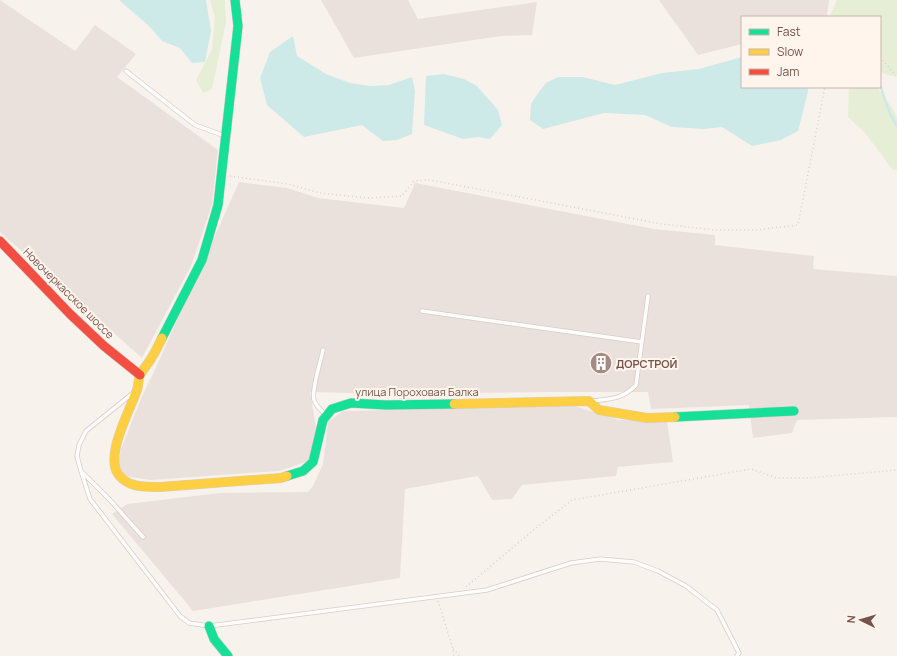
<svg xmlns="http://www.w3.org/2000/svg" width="897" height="656" viewBox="0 0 897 656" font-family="Manrope,sans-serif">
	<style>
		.industrial { fill: #ebe1dc }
		.green { fill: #e7eed6 }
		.water { fill: #cdeae8 }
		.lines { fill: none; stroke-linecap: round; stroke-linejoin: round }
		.stream { stroke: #cdeae8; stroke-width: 2.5 }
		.lane-casing { stroke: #d6cdc8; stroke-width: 5 }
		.fast-casing { stroke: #d7cdc8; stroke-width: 10 }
		.slow-casing { stroke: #d7cdc8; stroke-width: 10 }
		.jam-casing { stroke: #d7cdc8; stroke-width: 10 }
		.path { stroke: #dad0ce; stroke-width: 1.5; stroke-dasharray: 1 3; stroke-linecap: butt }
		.lane { stroke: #fefdfc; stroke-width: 3.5 }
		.fast { stroke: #16e098; stroke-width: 9 }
		.slow { stroke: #ffcf43; stroke-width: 9 }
		.jam { stroke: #f24e42; stroke-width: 9 }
		.labels { text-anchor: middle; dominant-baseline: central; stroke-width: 4; stroke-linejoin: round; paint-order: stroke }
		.street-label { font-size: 11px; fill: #77544b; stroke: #fff5ed }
		.poi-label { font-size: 11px; font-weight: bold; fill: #77544b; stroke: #fff5ed; text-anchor: start }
	</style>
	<rect width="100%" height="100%" fill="#f8f2ec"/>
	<path class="industrial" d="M 0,0 L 75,51 L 95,25 L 136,54 L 117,77 L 218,150 L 212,205 L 191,266 L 142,358 L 0,232 Z
		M 321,0 L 408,0 L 418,19 L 537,2 L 532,35 L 501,36 L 354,58 Z
		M 659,0 L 829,0 L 827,17 L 742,17 L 742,44 L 698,55 Z
		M 239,182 L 287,188 L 318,198 L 404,208 L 415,183 L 654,229 L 715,235 L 715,245 L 814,256 L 813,269 L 897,276 L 897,417 L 797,420 L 792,433 L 753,438 L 749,405 L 651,409 L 648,392 L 551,392 L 392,394 L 310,392 L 316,427 L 312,460 L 279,471 L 151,480 L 124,476 L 117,467 L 121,449 L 142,396 L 153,374 Z
		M 552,406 L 575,406 L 619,420 L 667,421 L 673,462 L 618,467 L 616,476 L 522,485 L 512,499 L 492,500 L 478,476 L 405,489 L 400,578 L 193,611 L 112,514 L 127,504 L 220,493 L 308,492 L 313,486 L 323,464 L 328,422 L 343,411 Z"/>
	<path class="green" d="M 210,0 L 225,0 L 226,22 L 212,89 L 203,93 L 196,80 L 212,49 L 215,18 Z
		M 837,0 L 897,0 L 897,75 L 891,76 L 880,72 L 880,17 L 828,17 L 831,13 Z
		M 849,87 L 877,87 L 893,109 L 897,118 L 897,170 L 893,170 L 865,133 L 848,117 Z"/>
	<path class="water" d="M 119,0 L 206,0 L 211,31 L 205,62 L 192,63 L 180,48 L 162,41 L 150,27 Z
		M 293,36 L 297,56 L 326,74 L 350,83 L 370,86 L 389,85 L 412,77 L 415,91 L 412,134 L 397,140 L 383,141 L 362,125 L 304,137 L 267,105 L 260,78 L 270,52 Z
		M 742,57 L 742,87 L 808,87 L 808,92 L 798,131 L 781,140 L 752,146 L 722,127 L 704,129 L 672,127 L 645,115 L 604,113 L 543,129 L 530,120 L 531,104 L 538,93 L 546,83 L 558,77 L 583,77 L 615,85 L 662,73 L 699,69 Z
		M 444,74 L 464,79 L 477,86 L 498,110 L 502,125 L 490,139 L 478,137 L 463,139 L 424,125 L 426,76 Z"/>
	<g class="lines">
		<path class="stream" d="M 880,85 L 890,114 L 897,126"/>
		<g class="lane-casing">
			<path id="lane" d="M 126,71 L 195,125 L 225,136
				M 422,311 L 642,342
				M 323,350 C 321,361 311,390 314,400 C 316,406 321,410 326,415
				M 133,393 L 86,431 L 79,445 L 77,456 L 81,471 L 110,500 L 143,537
				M 592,401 C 610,399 623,399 636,385 L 648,296
				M 81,471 L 90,499 L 180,616 L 189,623 L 209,626 L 487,590 L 571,563 L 600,559 L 634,562 L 658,571 L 686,586 L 717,610 L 739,653 L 737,656"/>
		</g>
		<g class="fast-casing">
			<path id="fast" d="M 162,338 L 202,260 L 218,205 L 238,26 L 235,0
				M 675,417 L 794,411
				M 287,476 L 303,471 L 313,462 L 323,420 L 332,409 L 351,403 L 386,405 L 454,404
				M 209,626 L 214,639 L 228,656"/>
		</g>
		<g class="slow-casing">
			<path id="slow" d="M 162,338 C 159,344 156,351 152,357 C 149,363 143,369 140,375 C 138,379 139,385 137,390 C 130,410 105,455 118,474 C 128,488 145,487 160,487 L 281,478 L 287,476
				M 454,404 L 589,401 L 599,410 L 647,418 L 675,417"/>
		</g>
		<g class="jam-casing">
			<path id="jam" d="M 0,241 L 70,314 L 104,346 L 140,375"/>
		</g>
		<path class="path" d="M 880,57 L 897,77
			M 230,176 L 288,184 L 320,193 L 368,198 L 402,196 L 414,181 L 430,180 L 662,224 L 715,230 L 756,230 L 798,225 L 825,87
			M 466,587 L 531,532 L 572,500 L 751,469 L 777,478 L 808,478 L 897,470
			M 438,601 L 453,649 L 454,656
			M 453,649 L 460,656"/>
		<use href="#lane" class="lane"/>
		<use href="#fast" class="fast"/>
		<use href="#slow" class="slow"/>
		<use href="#jam" class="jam"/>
	</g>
	<defs>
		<g id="building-disc" transform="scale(1.15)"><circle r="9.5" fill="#a48b83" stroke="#fff5ed"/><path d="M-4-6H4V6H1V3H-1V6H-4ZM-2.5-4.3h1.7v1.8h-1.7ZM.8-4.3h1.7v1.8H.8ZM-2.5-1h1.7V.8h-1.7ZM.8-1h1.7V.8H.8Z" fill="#fff"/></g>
	</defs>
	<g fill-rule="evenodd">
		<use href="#building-disc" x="601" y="363"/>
	</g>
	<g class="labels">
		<g class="street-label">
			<text transform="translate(69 293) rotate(45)">Новочеркасское шоссе</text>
			<text x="417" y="391">улица Пороховая Балка</text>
		</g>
		<g class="poi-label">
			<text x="616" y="363">ДОРСТРОЙ</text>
		</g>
	</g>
	<rect x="741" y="16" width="140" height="72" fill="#fff5ed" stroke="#c9b5ac"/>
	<rect x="749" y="29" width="20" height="6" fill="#16e098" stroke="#c9b5ac"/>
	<text x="777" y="36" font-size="12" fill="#77544b">Fast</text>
	<rect x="749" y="49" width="20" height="6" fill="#ffcf43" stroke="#c9b5ac"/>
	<text x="777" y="56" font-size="12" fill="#77544b">Slow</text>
	<rect x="749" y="69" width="20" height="6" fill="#f24e42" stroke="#c9b5ac"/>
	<text x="777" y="76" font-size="12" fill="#77544b">Jam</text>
	<g transform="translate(861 620) rotate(275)" stroke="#fff5ed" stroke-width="3" paint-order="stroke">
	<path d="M0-3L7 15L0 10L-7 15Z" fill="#77544b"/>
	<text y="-6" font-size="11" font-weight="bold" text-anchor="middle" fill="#77544b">N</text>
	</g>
</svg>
